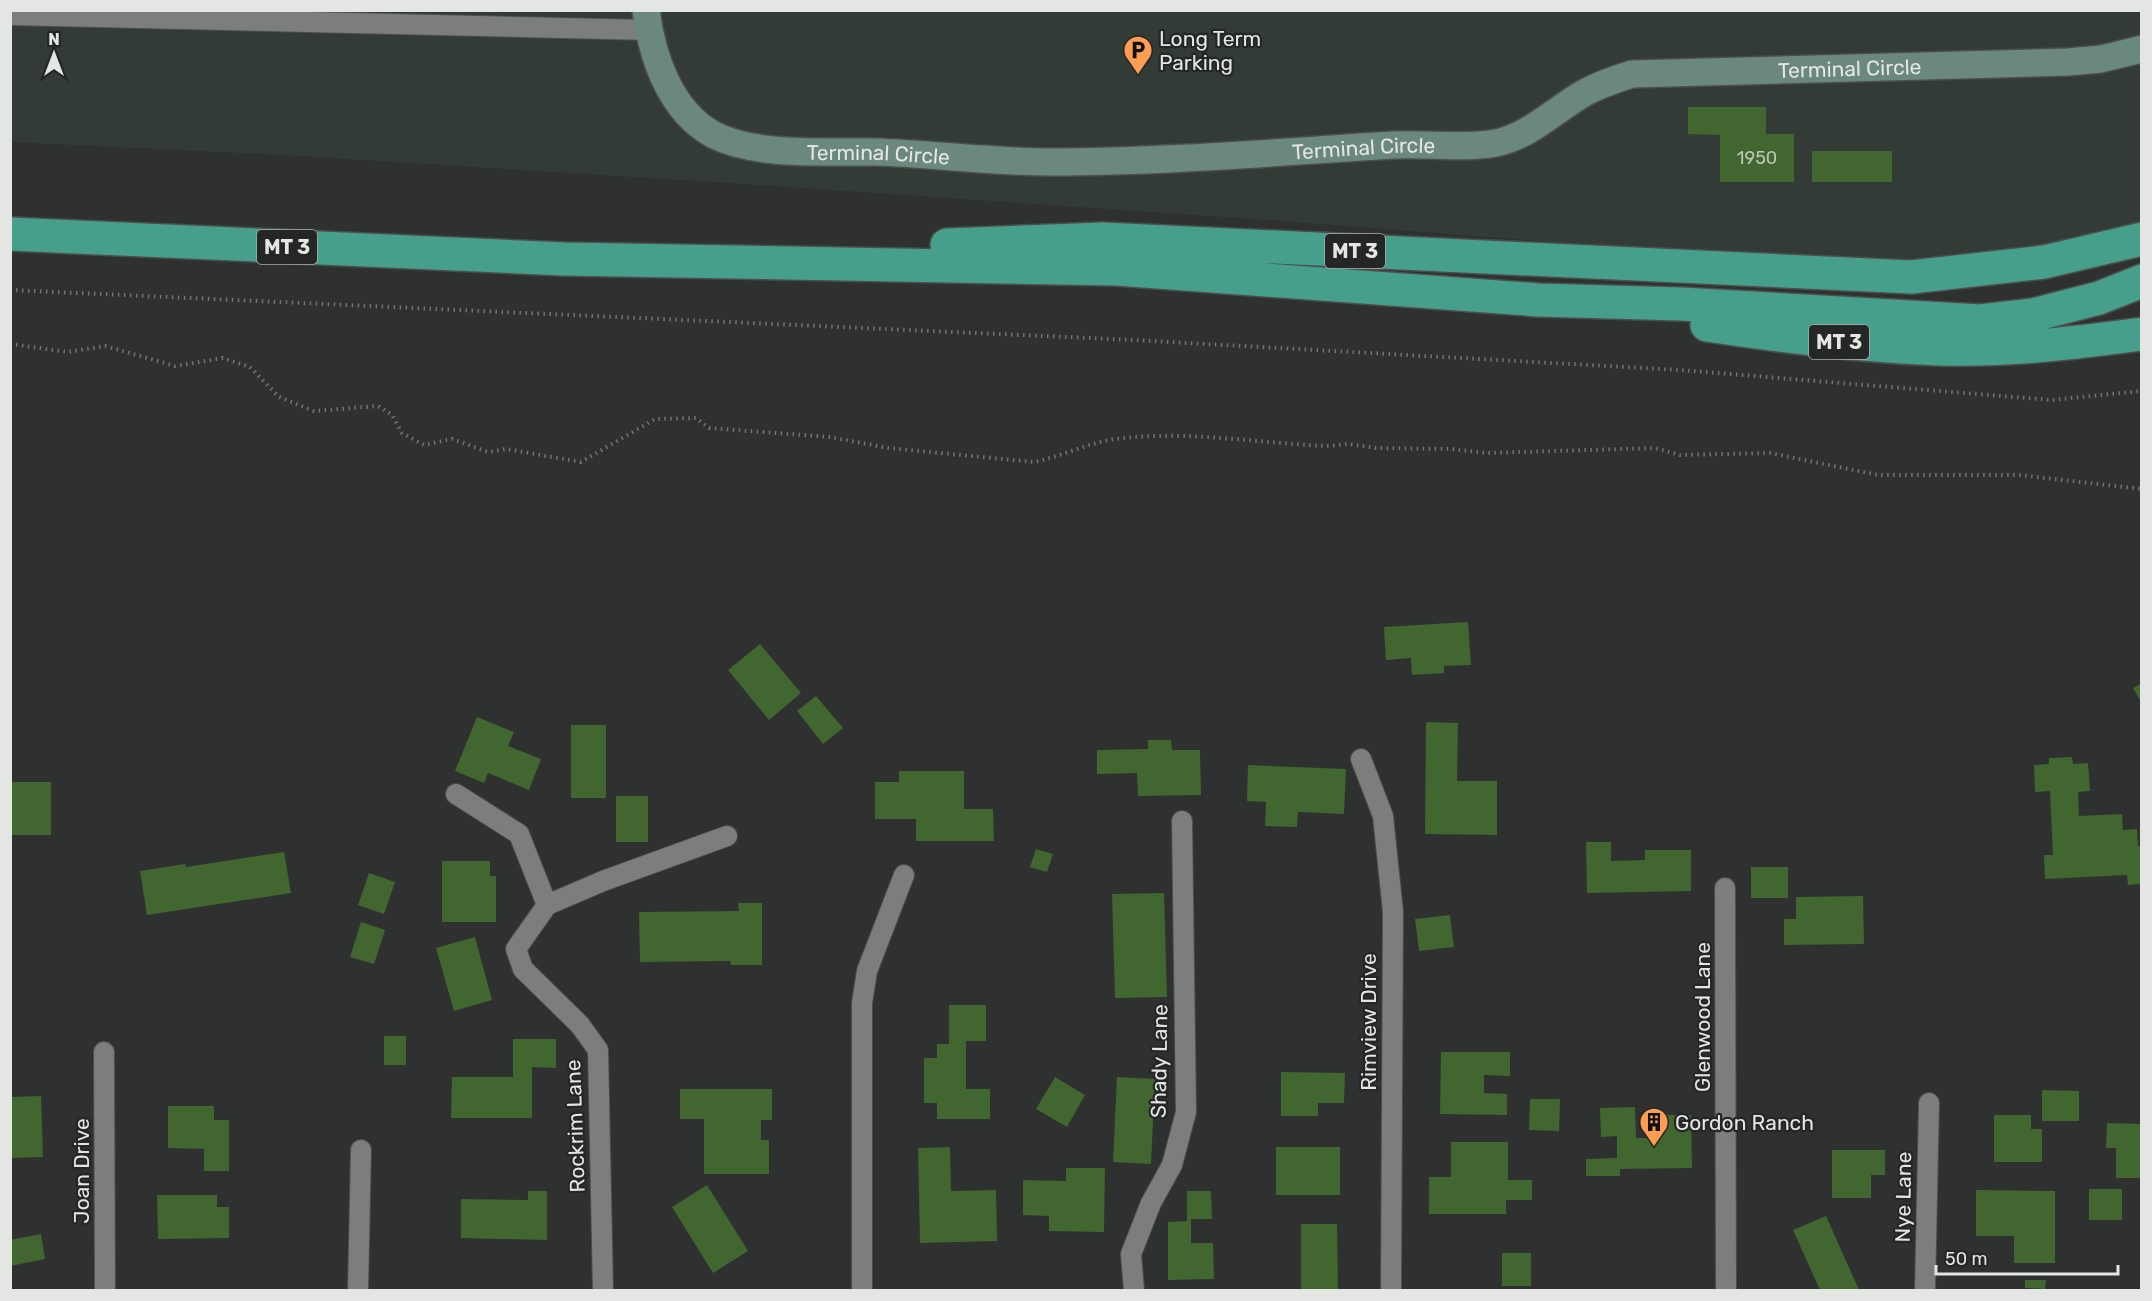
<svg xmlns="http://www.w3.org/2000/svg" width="2152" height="1301" viewBox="0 0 2152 1301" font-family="Rubik,sans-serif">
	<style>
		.built { fill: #323b35 }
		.building { fill: #41662f }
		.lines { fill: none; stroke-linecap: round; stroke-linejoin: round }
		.street-casing { stroke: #4c4e4c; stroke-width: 22 }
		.secondary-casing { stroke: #4c4e4c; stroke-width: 30 }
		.highway-casing { stroke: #4c4e4c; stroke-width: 36 }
		.path { stroke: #727573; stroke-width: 4; stroke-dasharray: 1.5 4.5; stroke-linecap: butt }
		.street { stroke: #7b7e7c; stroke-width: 20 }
		.secondary { stroke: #6b8880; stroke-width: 27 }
		.highway { stroke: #469f8b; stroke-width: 33 }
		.labels { text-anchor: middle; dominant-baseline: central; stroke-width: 4.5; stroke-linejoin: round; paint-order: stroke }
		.number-label { font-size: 18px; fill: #bbc6b7 }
		.shield { fill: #242725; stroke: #aaadab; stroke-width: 1.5 }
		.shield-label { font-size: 20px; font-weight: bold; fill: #e4e6e4 }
		.poi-label { font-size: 21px; fill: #e4e6e4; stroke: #242725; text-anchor: start }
		.street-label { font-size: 21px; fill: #e4e6e4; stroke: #242725 }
	</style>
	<rect width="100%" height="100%" fill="#2e312f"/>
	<path class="built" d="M 11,11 L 2141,11 L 2141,227 L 2054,248 L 1910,262 L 1792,261 L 1283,221 L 713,182 L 283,155 L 11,142 Z"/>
	<path class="building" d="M 1688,107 L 1766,107 L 1766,134 L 1794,134 L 1794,182 L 1720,182 L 1720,135 L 1688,134 Z
		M 1812,151 L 1892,151 L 1892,182 L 1812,182 Z
		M 1468,622 L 1471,665 L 1444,666 L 1444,673 L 1412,675 L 1411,658 L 1386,660 L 1384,627 Z
		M 760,644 L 801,693 L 769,720 L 728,670 Z
		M 2142,683 L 2142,704 L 2133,688 Z
		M 816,696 L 843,728 L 823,744 L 797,711 Z
		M 477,717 L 514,732 L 508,746 L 541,759 L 529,790 L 488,773 L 484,783 L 455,771 Z
		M 1426,722 L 1458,723 L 1457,781 L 1497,781 L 1497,835 L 1425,834 Z
		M 571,725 L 606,725 L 606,798 L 571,798 Z
		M 1148,740 L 1171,740 L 1172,750 L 1200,750 L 1201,795 L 1138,796 L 1137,773 L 1097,774 L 1097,750 L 1148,749 Z
		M 2072,757 L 2073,764 L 2088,763 L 2090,791 L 2078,792 L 2079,816 L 2122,814 L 2123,830 L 2137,829 L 2138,846 L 2142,846 L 2142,884 L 2128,885 L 2127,875 L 2045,879 L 2044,855 L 2053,855 L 2050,791 L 2035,792 L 2034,765 L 2049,764 L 2049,758 Z
		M 1248,765 L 1346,769 L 1344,814 L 1298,812 L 1297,827 L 1265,826 L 1266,802 L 1247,801 Z
		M 899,771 L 964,771 L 964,809 L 993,809 L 994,841 L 916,841 L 916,819 L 875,819 L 875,782 L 899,782 Z
		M 10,782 L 51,782 L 51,835 L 10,835 Z
		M 616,796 L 648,796 L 648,842 L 616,842 Z
		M 1586,842 L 1611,842 L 1611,861 L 1645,860 L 1645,850 L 1691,850 L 1691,891 L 1587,893 Z
		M 1036,849 L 1053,854 L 1047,872 L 1030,867 Z
		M 284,852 L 291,893 L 147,915 L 140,871 L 185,864 L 186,867 Z
		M 442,861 L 490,861 L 490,876 L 496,876 L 496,922 L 442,922 Z
		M 1751,867 L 1788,867 L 1788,898 L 1751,898 Z
		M 369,873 L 395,882 L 384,914 L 358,905 Z
		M 1164,893 L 1167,997 L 1115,998 L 1112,894 Z
		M 1863,896 L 1864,944 L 1784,945 L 1784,919 L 1796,919 L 1796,897 Z
		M 738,903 L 762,903 L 762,965 L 731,965 L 730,961 L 640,962 L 639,912 L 739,911 Z
		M 1450,915 L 1454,947 L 1419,951 L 1415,919 Z
		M 361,922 L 385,930 L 374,964 L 350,957 Z
		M 475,937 L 492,1000 L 454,1011 L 436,948 Z
		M 949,1005 L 986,1005 L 986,1041 L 966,1041 L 966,1089 L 990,1089 L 990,1119 L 937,1119 L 937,1103 L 924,1103 L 924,1058 L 937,1058 L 937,1044 L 949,1044 Z
		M 384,1036 L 406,1036 L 406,1065 L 384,1065 Z
		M 513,1039 L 556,1039 L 556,1068 L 532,1067 L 532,1118 L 451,1118 L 452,1077 L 513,1077 Z
		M 1441,1052 L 1510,1052 L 1510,1076 L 1484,1075 L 1484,1093 L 1507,1094 L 1507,1115 L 1440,1114 Z
		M 1281,1072 L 1345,1073 L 1344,1103 L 1318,1103 L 1318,1116 L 1281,1116 Z
		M 1055,1077 L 1085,1095 L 1067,1127 L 1036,1109 Z
		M 1117,1077 L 1155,1079 L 1151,1164 L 1113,1162 Z
		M 680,1089 L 772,1089 L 772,1120 L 761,1120 L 761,1140 L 769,1140 L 769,1174 L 704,1174 L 704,1119 L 680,1119 Z
		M 2042,1090 L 2079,1091 L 2079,1121 L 2042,1121 Z
		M 41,1096 L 43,1157 L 10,1158 L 10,1097 Z
		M 1530,1099 L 1560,1099 L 1559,1131 L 1529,1130 Z
		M 168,1106 L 214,1106 L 214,1120 L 229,1120 L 229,1171 L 204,1171 L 204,1149 L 168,1148 Z
		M 1635,1107 L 1636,1138 L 1660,1138 L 1659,1115 L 1691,1115 L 1692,1168 L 1620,1169 L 1620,1176 L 1586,1176 L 1586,1159 L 1617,1158 L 1617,1136 L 1601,1137 L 1600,1108 Z
		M 1994,1115 L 2031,1115 L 2031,1129 L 2042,1129 L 2042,1162 L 1994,1162 Z
		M 2107,1123 L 2142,1124 L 2142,1178 L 2116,1178 L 2116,1148 L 2106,1148 Z
		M 1451,1142 L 1508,1142 L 1508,1180 L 1532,1180 L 1532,1200 L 1506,1200 L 1506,1214 L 1429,1214 L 1429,1177 L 1451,1177 Z
		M 950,1147 L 951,1191 L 996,1190 L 997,1241 L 920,1243 L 918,1148 Z
		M 1276,1147 L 1340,1147 L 1340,1195 L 1276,1195 Z
		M 1832,1150 L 1885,1150 L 1885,1175 L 1871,1175 L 1871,1198 L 1832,1198 Z
		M 1066,1168 L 1105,1168 L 1104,1232 L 1049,1231 L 1049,1216 L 1023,1215 L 1023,1180 L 1066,1181 Z
		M 707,1185 L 748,1251 L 713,1273 L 672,1207 Z
		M 2089,1189 L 2122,1189 L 2122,1220 L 2089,1220 Z
		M 1976,1190 L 2055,1191 L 2055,1263 L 2014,1263 L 2014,1236 L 1976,1236 Z
		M 528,1191 L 547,1191 L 547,1240 L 461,1238 L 461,1199 L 528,1200 Z
		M 1187,1191 L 1211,1191 L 1212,1219 L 1191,1219 L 1191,1243 L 1213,1243 L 1214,1279 L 1168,1280 L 1168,1222 L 1187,1221 Z
		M 157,1195 L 217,1195 L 217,1207 L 229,1207 L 229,1238 L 158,1239 Z
		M 1826,1216 L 1859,1290 L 1820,1290 L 1793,1230 Z
		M 1301,1224 L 1337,1224 L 1338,1290 L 1301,1290 Z
		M 41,1234 L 45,1259 L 10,1266 L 10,1240 Z
		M 1502,1253 L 1531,1253 L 1531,1286 L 1502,1286 Z
		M 2025,1280 L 2046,1280 L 2045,1289 L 2025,1288 Z"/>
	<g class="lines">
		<g class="street-casing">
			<path id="street" d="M 10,15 L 649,30
				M 1361,759 L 1383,816 L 1393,912 L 1391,1290
				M 456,794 L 519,834 L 547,905
				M 1725,888 L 1726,1290
				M 104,1052 L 105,1290
				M 358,1290 L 361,1150
				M 603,1290 L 598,1050 L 580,1025 L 523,969 L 516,949 L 547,905 L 603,881 L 727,836
				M 862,1290 L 862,1003 L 867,971 L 904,875
				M 1134,1290 L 1131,1254 L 1151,1203 L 1172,1165 L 1186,1112 L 1182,821
				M 1925,1290 L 1929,1103"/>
		</g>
		<g class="secondary-casing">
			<g id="secondary">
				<path id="s1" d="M 646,10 C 652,57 670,111 714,135 C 758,157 827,151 876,152 C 934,154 992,162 1050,162 C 1164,162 1279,152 1393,145 C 1426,143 1464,149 1496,143 C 1530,136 1557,108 1586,92 C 1601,84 1616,79 1632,74 L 2068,62 L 2101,59 L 2142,49"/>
			</g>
		</g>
		<g class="highway-casing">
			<path id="highway" d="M 10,234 L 564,259 L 1117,269 L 1539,300 L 1681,304 L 1980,321 L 2033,315 L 2099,298 L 2142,281
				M 947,245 L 1103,239 L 1911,277 L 2044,262 L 2142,239
				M 1707,325 C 1785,337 1862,346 1940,349 C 2007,351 2075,343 2142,334"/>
		</g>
		<path class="path" d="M 10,290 L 1133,340 L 1680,370 L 2051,400 L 2142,391
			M 10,344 L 68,352 L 105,346 L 175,366 L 223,358 L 250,367 L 279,397 L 314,411 L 378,406 L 392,415 L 402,433 L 424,445 L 452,439 L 488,452 L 506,449 L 581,462 L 655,419 L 696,418 L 709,428 L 830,437 L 888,448 L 1034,462 C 1064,456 1091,441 1123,438 C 1190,431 1259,443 1326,446 L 1349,444 L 1376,448 L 1452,449 L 1487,453 L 1655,448 L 1680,455 L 1770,453 L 1878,475 L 2019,475 L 2142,489"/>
		<use href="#street" class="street"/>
		<use href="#secondary" class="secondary"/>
		<use href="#highway" class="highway"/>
	</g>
	<defs>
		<g id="parking-pin" transform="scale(1.5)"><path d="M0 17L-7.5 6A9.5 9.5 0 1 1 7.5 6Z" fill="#fc9d53" stroke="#242725"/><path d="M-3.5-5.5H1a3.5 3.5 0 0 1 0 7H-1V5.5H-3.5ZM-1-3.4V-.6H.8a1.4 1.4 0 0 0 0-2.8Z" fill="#111"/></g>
		<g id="building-pin" transform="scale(1.5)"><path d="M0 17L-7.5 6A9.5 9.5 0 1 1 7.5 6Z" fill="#fc9d53" stroke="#242725"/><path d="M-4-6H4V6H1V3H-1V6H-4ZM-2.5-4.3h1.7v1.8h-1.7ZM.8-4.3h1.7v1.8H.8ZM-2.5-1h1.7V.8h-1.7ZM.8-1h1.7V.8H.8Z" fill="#111"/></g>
	</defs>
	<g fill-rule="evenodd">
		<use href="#parking-pin" x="1138" y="50"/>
		<use href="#building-pin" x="1654" y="1122"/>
	</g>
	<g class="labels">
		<g class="number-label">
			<text x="1757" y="158">1950</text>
		</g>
		<g class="shield">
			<rect x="257" y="230" width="60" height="34" rx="4.5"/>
			<rect x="1325" y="234" width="60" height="34" rx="4.5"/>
			<rect x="1809" y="325" width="60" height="34" rx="4.5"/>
		</g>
		<g class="shield-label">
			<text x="287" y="247">MT 3</text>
			<text x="1355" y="251">MT 3</text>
			<text x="1839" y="342">MT 3</text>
		</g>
		<g class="poi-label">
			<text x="1159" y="38">Long Term<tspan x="1159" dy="24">Parking</tspan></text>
			<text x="1675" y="1122">Gordon Ranch</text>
		</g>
		<g class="street-label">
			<text stroke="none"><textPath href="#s1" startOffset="1304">Terminal Circle</textPath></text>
			<text stroke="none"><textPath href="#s1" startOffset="800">Terminal Circle</textPath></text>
			<text stroke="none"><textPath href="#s1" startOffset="314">Terminal Circle</textPath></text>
			<text transform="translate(1702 1017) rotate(-90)">Glenwood Lane</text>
			<text transform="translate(1368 1022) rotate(-90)">Rimview Drive</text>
			<text transform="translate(1159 1061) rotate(-89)">Shady Lane</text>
			<text transform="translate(575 1126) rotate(-92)">Rockrim Lane</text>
			<text transform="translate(81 1171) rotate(-90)">Joan Drive</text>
			<text transform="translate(1903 1197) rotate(-89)">Nye Lane</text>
		</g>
	</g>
	<rect width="2152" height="1301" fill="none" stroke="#e4e6e4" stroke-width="24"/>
	<g transform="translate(54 54)" stroke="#242725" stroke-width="4.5" paint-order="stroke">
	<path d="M0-4.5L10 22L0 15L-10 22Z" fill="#e4e6e4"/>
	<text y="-9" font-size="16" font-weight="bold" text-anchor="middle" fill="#e4e6e4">N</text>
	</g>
	<path d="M1936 1265v9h182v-9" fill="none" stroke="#e4e6e4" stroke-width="3"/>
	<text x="1945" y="1265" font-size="18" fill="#e4e6e4" stroke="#242725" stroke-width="4.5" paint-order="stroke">50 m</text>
</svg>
